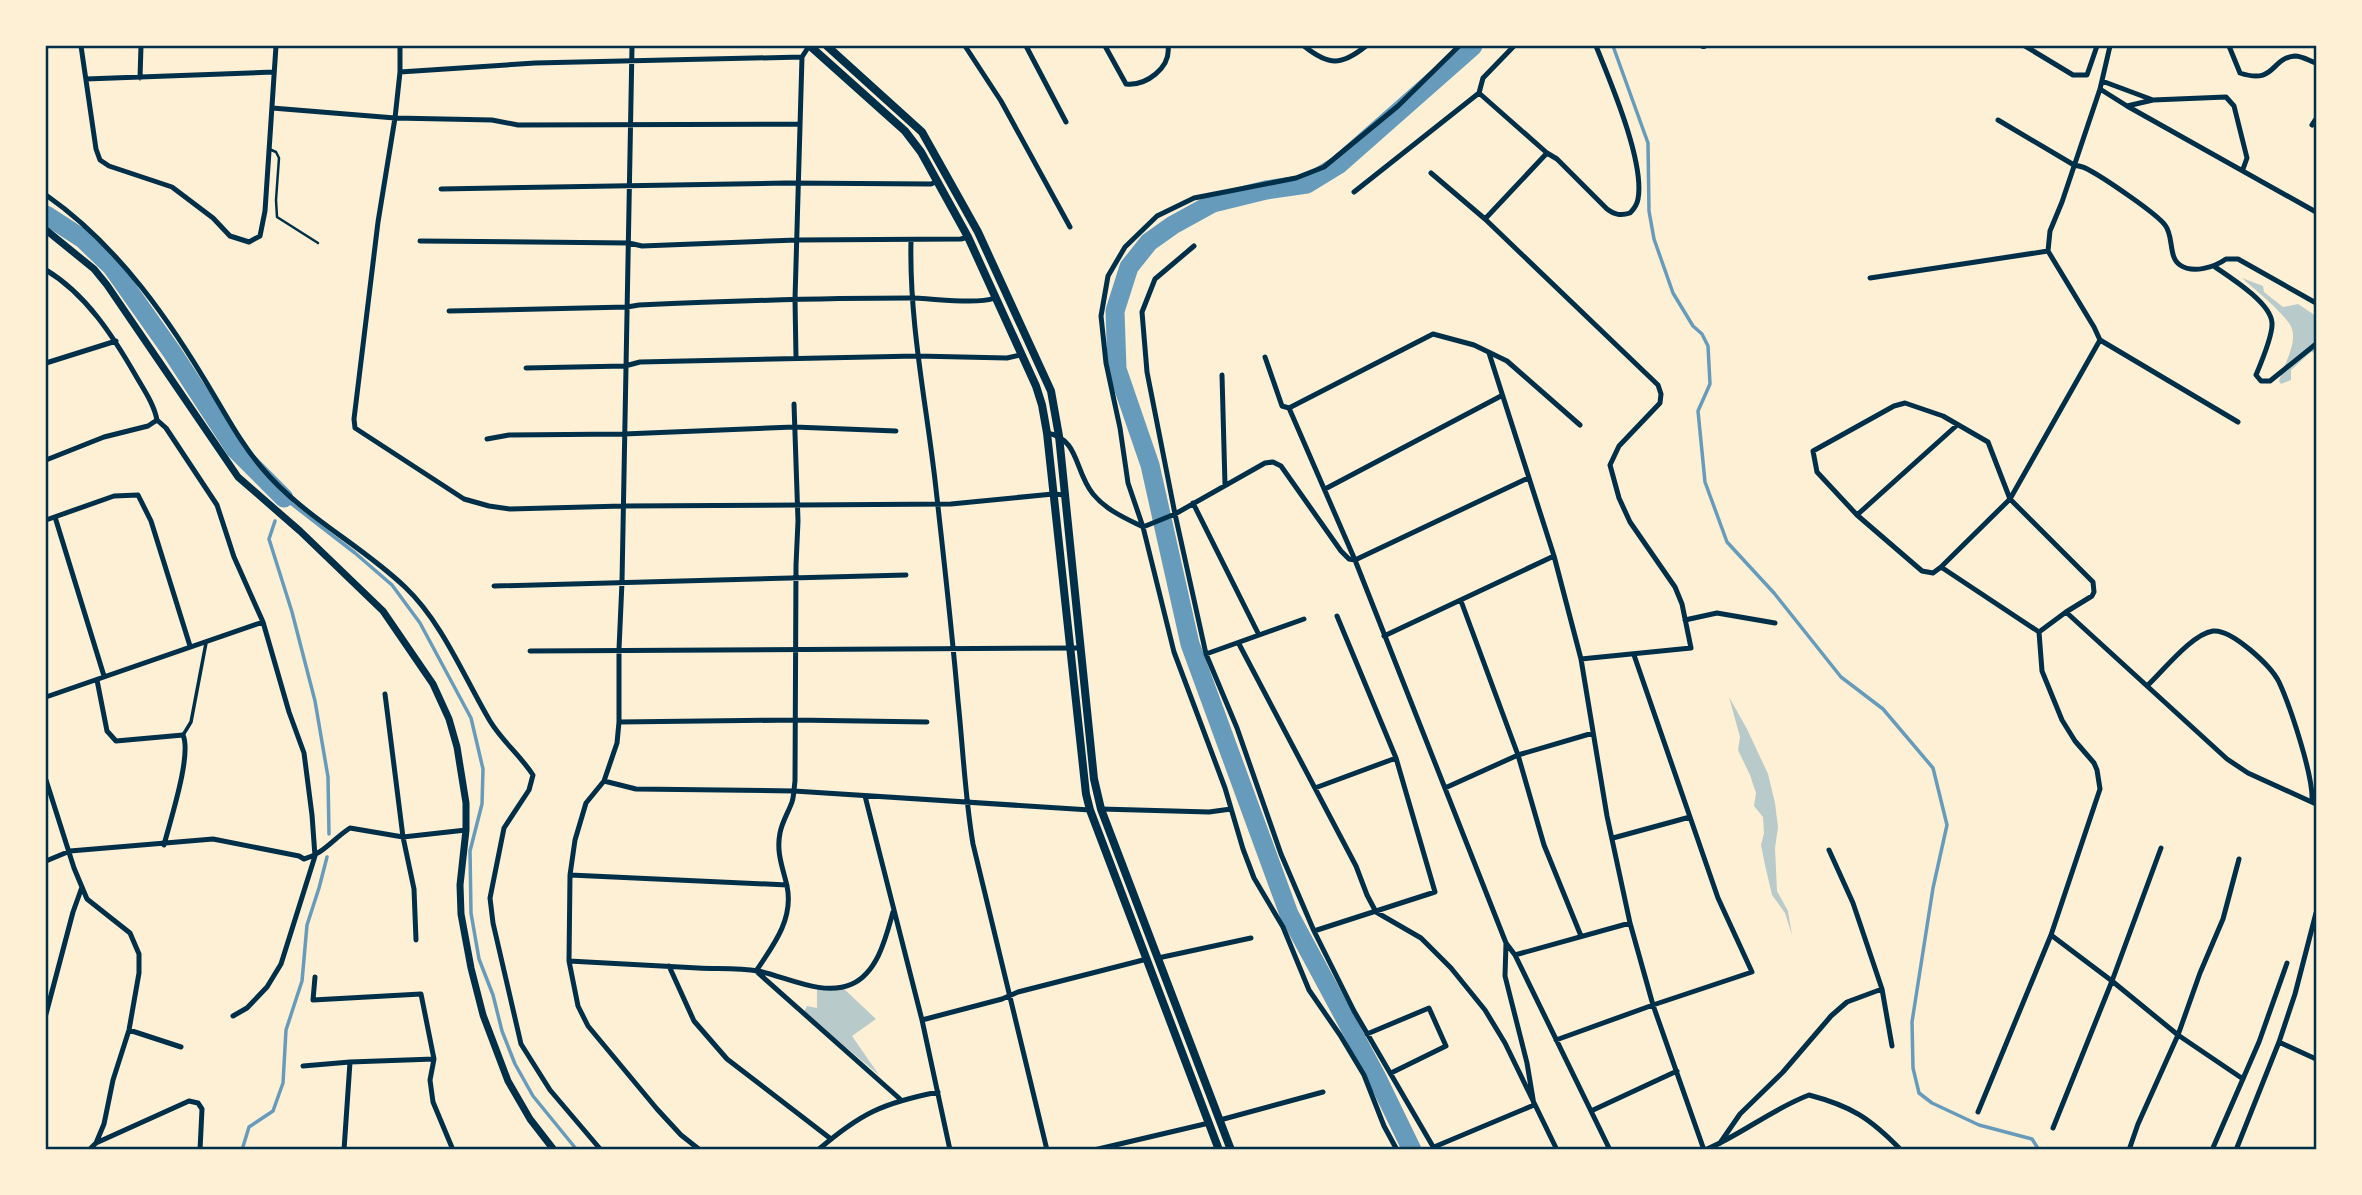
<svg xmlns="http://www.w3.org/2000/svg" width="2362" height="1195" viewBox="0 0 2362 1195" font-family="'Noto Sans',sans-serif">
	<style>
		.green { fill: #b9caca }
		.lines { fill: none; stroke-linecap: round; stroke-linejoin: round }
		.stream { stroke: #669bbc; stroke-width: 3.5 }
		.river { stroke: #669bbc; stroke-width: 19 }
		.service { stroke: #003049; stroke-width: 2.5 }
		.pedestrian { stroke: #003049; stroke-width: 3.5 }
		.minor { stroke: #003049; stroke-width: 5 }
		.tertiary { stroke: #003049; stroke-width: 6 }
		.secondary { stroke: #003049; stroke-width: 7 }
		.primary { stroke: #003049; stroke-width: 8 }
		.neatline { fill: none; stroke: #003049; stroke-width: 2.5 }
	</style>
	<rect width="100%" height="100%" fill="#fdf0d5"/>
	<path class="green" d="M 2242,278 L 2263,286 L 2264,292 L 2283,307 L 2298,304 L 2316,316 L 2316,353 L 2311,352 L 2291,370 L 2291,380 L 2281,384 L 2279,381 C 2283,367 2297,344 2292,329 C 2289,317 2253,288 2242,278 Z
		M 1729,697 L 1747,729 L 1768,774 L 1775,803 L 1778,827 L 1775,848 L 1777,891 L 1788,911 L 1792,935 L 1785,913 L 1772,895 L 1765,865 L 1761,845 L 1764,833 L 1763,817 L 1754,806 L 1756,793 L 1750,775 L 1738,750 L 1740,737 Z
		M 817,986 L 843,988 L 876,1019 L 852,1036 L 879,1075 L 804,1012 L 807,1006 L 817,1008 Z"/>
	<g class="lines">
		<path class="stream" d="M 1613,46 L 1648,143 L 1649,211 L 1654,239 L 1673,293 L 1693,326 L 1702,334 L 1708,346 L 1710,384 L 1698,411 L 1705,482 L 1727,542 L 1774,593 L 1841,677 L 1883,709 L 1933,768 L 1947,825 L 1933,888 L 1912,1022 L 1913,1068 L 1919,1093 L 1932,1103 L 1979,1125 L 2032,1139 L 2039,1150
			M 281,504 L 284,498 L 355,553 L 392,585 L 420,623 L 471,718 L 483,769 L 482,804 L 470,851 L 471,913 L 479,959 L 493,995 L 502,1031 L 515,1064 L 533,1096 L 577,1150
			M 275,521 L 269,539 L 292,612 L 315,701 L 328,777 L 329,834
			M 242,1150 L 249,1127 L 273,1111 L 283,1083 L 286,1030 L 302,981 L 307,925 L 319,888 L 327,857"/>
		<path class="river" d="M 46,215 L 83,239 L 112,267 L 172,352 L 235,449 L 284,498
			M 1412,1150 L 1376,1076 L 1289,914 L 1190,644 L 1150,465 L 1117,369 L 1115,311 L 1129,267 L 1149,242 L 1173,225 L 1213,203 L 1266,190 L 1307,184 L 1338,165 L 1473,46"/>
		<path class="service" d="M 269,149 L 276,152 L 279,158 L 276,200 L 277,217 L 318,243"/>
		<path class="pedestrian" d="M 183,735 L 191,722 L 206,643"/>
		<path class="minor" d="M 81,46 L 96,149 L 100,160 L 109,166 L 172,187 L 213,218 L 230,236 L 249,242 L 260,236 L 265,211 L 276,46
			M 400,46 L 400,72 L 395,118 L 378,222 L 354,419 L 355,428 L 464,499 L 489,506 L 510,509 L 623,506 L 951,504 L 1053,494 L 1065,495
			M 632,46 L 622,582 L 619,649 L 619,722 L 617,743 L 604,781 L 586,803 L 575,840 L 570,875 L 569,961 L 578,1006 L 588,1026 L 657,1109 L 681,1135 L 700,1150
			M 965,46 L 1001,101 L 1070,227
			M 1026,46 L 1066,122
			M 1105,46 L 1126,84 C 1146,86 1171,68 1168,46
			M 1304,46 C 1329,66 1341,66 1366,46
			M 2025,46 L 2073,75 L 2087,75 L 2097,46
			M 2110,46 L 2100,89 L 2062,202 L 2050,231 L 2048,251 L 2094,327 L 2100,340 L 2238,422
			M 2229,46 L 2240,73 C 2276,85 2270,58 2295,56 C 2302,56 2310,61 2316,63
			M 400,72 L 535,63 L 802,57
			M 140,78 L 141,46
			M 86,79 L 274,72
			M 2102,81 L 2153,100
			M 2100,89 L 2127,106 L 2316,212
			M 1479,93 L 1547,153 L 1557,159 L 1607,209 C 1615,215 1621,216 1630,213 C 1634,209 1637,205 1638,199 C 1645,162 1610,81 1596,46
			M 2127,106 L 2153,100 L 2226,97 L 2234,106 L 2247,158 L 2243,169
			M 272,108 L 395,118 L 492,120 L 518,125 L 800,124
			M 1998,120 L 2074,165 C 2079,166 2085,167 2089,170 C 2104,178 2156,213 2165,225 C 2174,236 2168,257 2180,265 C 2193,274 2215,267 2226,259 L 2238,259 L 2316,303
			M 2312,125 L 2316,119
			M 1431,173 L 1485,219 L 1658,385 L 1661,394 L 1660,403 L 1619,446 L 1610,465 L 1619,498 L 1630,522 L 1675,587 L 1682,604 L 1691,648 L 1581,659
			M 441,189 L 786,183 L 931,184 L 938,181
			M 1354,192 L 1479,93 L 1483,78 L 1514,46
			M 46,195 C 119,246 171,322 215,397 C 230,422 243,446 262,468 C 302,516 360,544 405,587 C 442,622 464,677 490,721 C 502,741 520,755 533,775 L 529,790 L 504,828 L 490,898 L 493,923 L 521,1044 L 550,1090 L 601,1150
			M 1485,219 L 1547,153
			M 911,240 C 909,325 927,406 936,489 C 944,560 952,630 958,701 C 963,748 965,797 973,844 L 1047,1150
			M 420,241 L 629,243 L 642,246 L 797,240 L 961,239 L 968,237
			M 1194,246 L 1155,279 L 1142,312 L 1147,372 L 1175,514 L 1206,654 L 1237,728 L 1281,854 L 1314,931 L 1354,1011 L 1435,1150
			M 2215,267 C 2231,278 2271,303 2272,323 C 2273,335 2261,363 2256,375 L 2261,381 L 2270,381 L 2316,344
			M 46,270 C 86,294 113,336 136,376 C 144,390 154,404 157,420 L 148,426 L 104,437 L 46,460
			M 1870,278 L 2048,251
			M 449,311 L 627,307 L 639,305 C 729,301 819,298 909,298 C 932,298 975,305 995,298
			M 1489,353 L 1554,556 L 1581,659 L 1607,816 L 1630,923 L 1653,1005 L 1704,1150
			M 1265,357 L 1282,406 L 1289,408 L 1355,560 L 1506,943 L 1515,955 L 1610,1150
			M 796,358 L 795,299 L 802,57 L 809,46
			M 46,363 L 116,341
			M 526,368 L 625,366 L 640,362 L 917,356 L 1007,358 L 1020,355
			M 1222,375 L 1225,485
			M 1905,403 L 1943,416 L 1988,442 L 2010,499 L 2093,582 L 2094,592 L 2092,596 L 2066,612 L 2039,632 L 1941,567 L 1933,573 L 1922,571 L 1857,515 L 1817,472 L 1813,451 L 1894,406 Z
			M 794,404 L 798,521 L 796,565 L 795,781 C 794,788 794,796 792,802 C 788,813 782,822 780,833 C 776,853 783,868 787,886 C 794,919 773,946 756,971 L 900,1099
			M 1289,408 L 1433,334 L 1474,345 L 1507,361 L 1580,425
			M 157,420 L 166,428 L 217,505 L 234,557 L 263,622 L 289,712 L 304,753 L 312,815 L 315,856 L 281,964 L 267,987 L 247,1008 L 233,1016
			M 1047,433 C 1080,439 1074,471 1093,494 C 1106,510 1125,518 1143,527 L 1175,514 L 1265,463 L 1273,462 L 1281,466 L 1341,551 L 1349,559 L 1355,560 L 1528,478
			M 487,439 L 509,435 L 624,434 L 794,427 L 896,431
			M 1325,489 L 1501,396
			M 1193,503 L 1259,635
			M 1857,515 L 1956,426
			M 55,517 L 104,676
			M 46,520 L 114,496 L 138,495 L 151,521 L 190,646
			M 1941,567 L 2010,499 L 2100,340
			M 494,586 L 906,575
			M 1461,601 L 1518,755 L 1544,845 L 1581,936
			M 2066,612 L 2227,759 L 2248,773 L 2316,804
			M 1685,620 L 1717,613 L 1775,623
			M 1384,636 L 1554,556
			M 1239,644 L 1356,866 L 1367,895 L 1376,912 L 1421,938 L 1451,968 L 1485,1010 L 1505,1043 L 1557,1150
			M 530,651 L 1081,648
			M 1206,654 L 1304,619
			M 97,680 L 107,731 L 116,741 L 183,735 C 192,755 170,821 164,845
			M 2148,685 C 2164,670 2192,634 2213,631 C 2232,629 2271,666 2279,682 C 2290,706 2314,777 2312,802
			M 385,694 L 403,837 L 414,889 L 416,940
			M 46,697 L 263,622
			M 619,722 L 795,720 L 927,722
			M 46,780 L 74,868 L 87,899 L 130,933 L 139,954 L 139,973 L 129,1030 L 113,1080 L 104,1124 L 96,1143
			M 604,781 L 636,789 L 794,791 L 1090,810
			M 1315,788 L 1396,758
			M 1445,788 L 1518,755 L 1593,733
			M 865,796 L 922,1020 L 950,1150
			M 1101,809 L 1209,812 L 1231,809
			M 1613,838 L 1690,817
			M 1829,850 L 1853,903 L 1882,989 L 1892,1046
			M 46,861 L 70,851 L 213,839 L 299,856 L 304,859 C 323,854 333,839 350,828 L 403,837 L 466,830
			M 570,875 L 787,885
			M 1314,931 L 1435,892 L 1396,758 L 1337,616
			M 2051,935 L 2112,981 L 2178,1035 L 2243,1079
			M 1515,955 L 1630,923
			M 1158,958 L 1251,938
			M 569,961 C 612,963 655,966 698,968 C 718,969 738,968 758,971 C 787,977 823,997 852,984 C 878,972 886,937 893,912
			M 669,966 L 694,1021 L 727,1059 L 831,1139
			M 315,977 L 313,1000 L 421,994 L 434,1059 L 430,1080 L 433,1102 L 453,1150
			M 46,1014 L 73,912 L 82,887
			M 922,1020 L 1002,999 L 1018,992 L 1147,959
			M 129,1030 L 181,1047
			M 1367,1034 L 1429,1008 L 1446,1046 L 1391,1073
			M 1556,1040 L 1653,1005 L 1752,972 L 1718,898 L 1634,655
			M 2279,1042 L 2316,1059
			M 303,1066 L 350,1062 L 434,1059
			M 1591,1111 L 1677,1071
			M 1978,1112 L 2051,935 L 2100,789 L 2097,770 L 2094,763 L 2075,741 L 2062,720 L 2042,671 L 2039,632
			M 1220,1120 L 1323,1092
			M 2053,1128 L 2112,981 L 2161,848
			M 1720,1143 L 1740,1114 L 1783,1072 L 1831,1016 L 1847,1002 L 1882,989
			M 1434,1147 L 1534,1105 L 1527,1063 L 1505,976 L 1506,943
			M 89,1150 L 96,1143 L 189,1101 L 198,1103 L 202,1109 L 200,1150
			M 344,1150 L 350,1062
			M 818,1150 C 861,1113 883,1103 938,1092
			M 1094,1150 L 1209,1123
			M 1397,1150 L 1384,1126 L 1364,1075 L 1340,1035 L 1309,990 L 1283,927 L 1254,878 L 1243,849 L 1225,788 L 1174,652 L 1143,527 L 1128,483 L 1120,428 L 1106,363 L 1101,316 L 1108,276 L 1125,247 L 1157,216 L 1194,198 L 1296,178 L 1324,167 L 1398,106 L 1459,46
			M 1705,1150 C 1741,1135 1772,1109 1809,1095 C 1851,1106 1870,1118 1901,1150
			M 2129,1150 L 2138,1124 L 2178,1035 L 2200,973 L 2223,919 L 2239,859
			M 2212,1150 L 2259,1042 L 2287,963
			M 2236,1150 L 2279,1042 L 2295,994 L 2316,913"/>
		<path class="tertiary" d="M 1703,46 L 1704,46"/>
		<path class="secondary" d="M 46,230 L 94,269 L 107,285 L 238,477 L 300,531 L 383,611 L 433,684 L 449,719 L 457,747 L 466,803 L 466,830 L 460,885 L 461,914 L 471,968 L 483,1015 L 508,1081 L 530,1119 L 554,1150"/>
		<path class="primary" d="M 810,46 L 905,131 L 921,152 L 968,237 L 1036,386 L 1042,405 L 1047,433 L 1086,794 L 1090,810 L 1219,1150
			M 827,46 L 922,132 L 978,232 L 1051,391 L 1059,436 L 1094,779 L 1101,809 L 1231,1150"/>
	</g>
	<rect width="2362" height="1195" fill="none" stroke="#fdf0d5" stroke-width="94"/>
	<rect x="47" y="47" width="2268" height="1101" class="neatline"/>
</svg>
